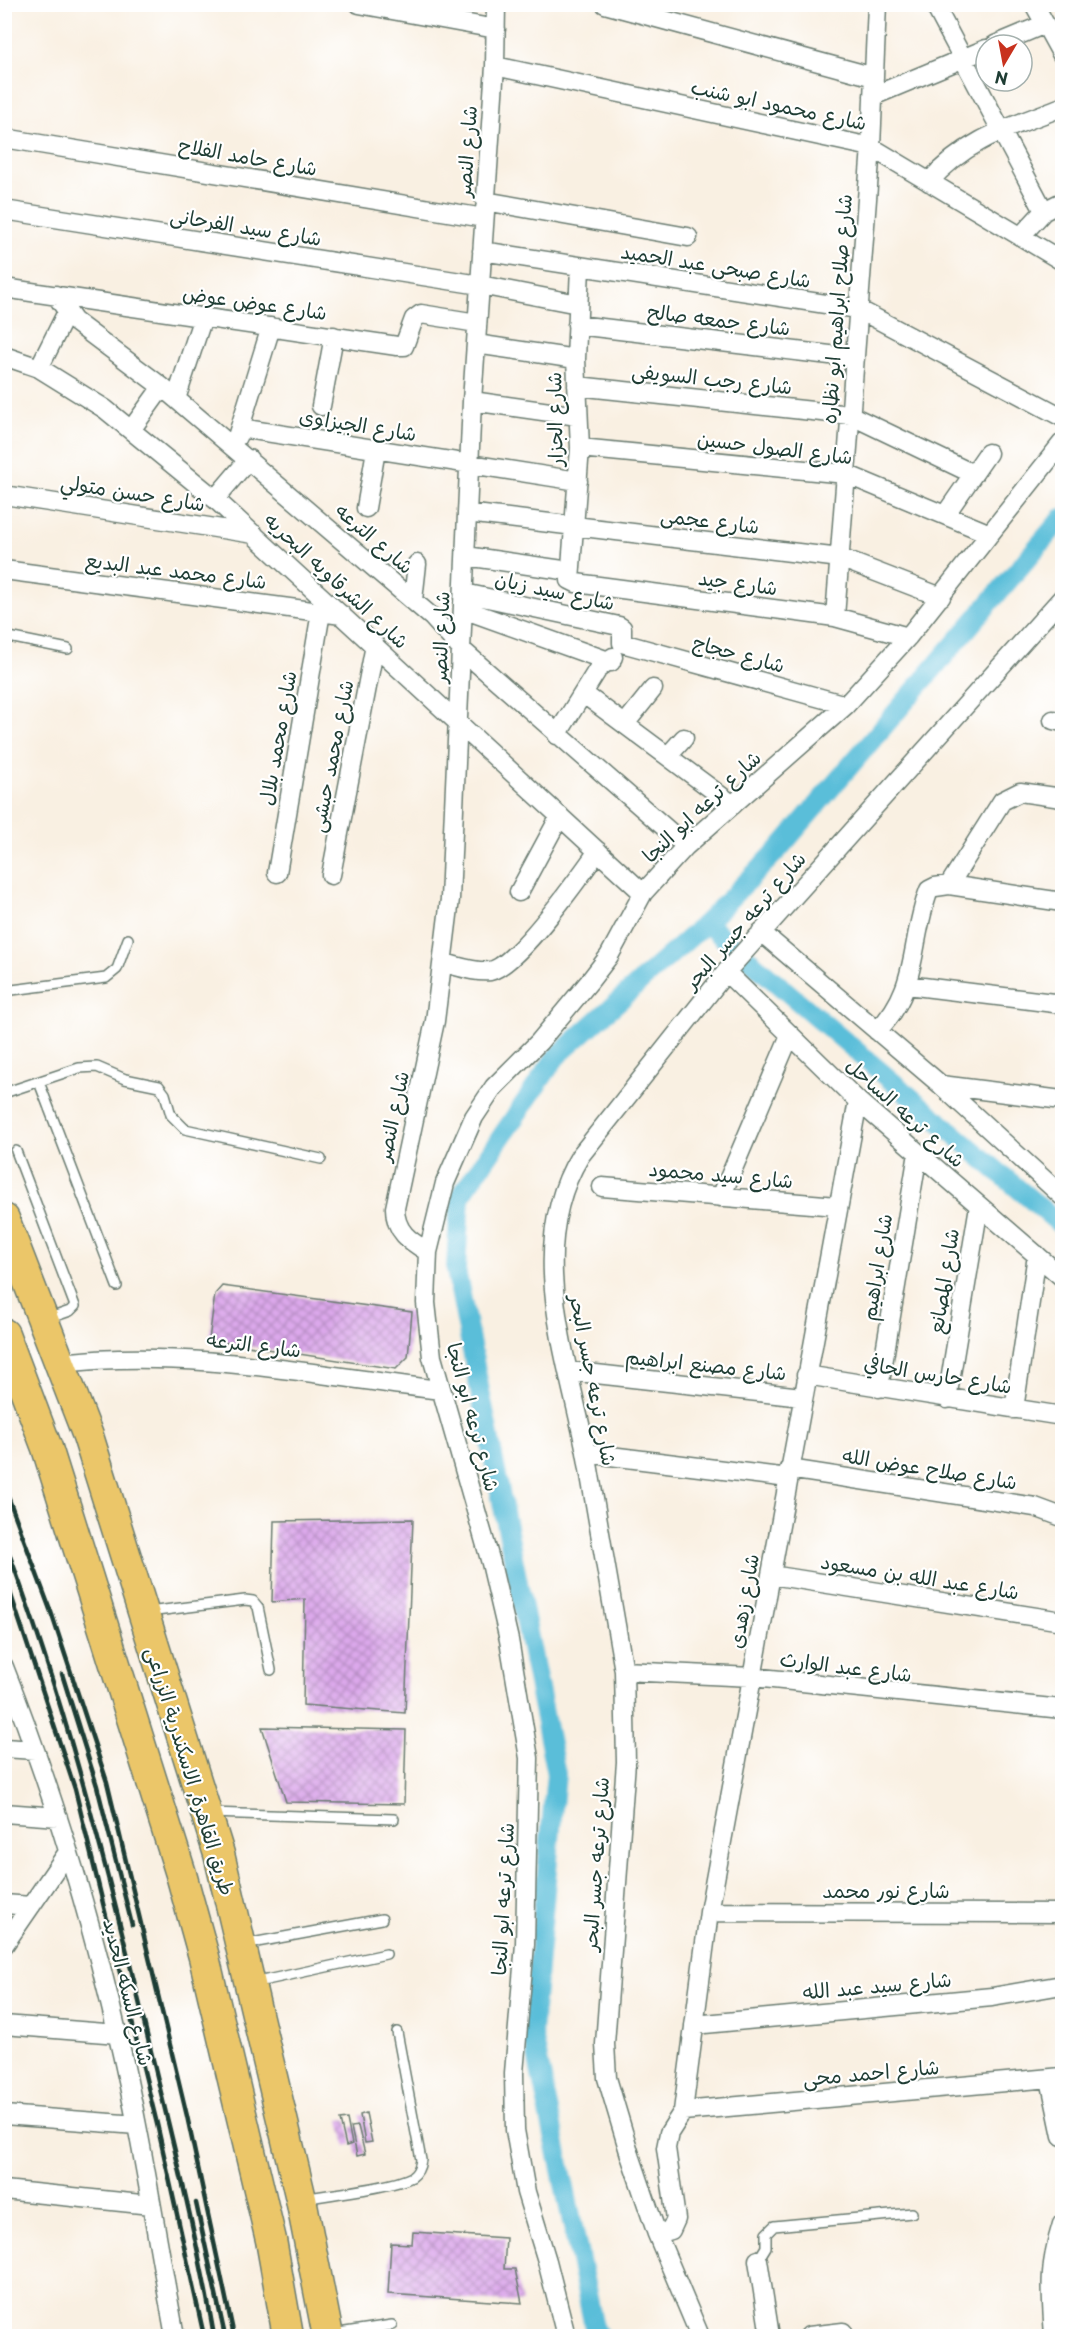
<svg xmlns="http://www.w3.org/2000/svg" width="1067" height="2341" viewBox="0 0 1067 2341" font-family="'Playpen Sans','Playpen Sans Arabic',sans-serif">
	<style>
		.lines { fill: none; stroke-linecap: round; stroke-linejoin: round }
		.canal { stroke: #5abed9; stroke-width: 20 }
		.building { fill: url(#building-cross-hatch) }
		.service-casing { stroke: #6b7c71; stroke-width: 12 }
		.minor-casing { stroke: #6b7c71; stroke-width: 21 }
		.trunk-casing { stroke: #6b7c71; stroke-width: 33 }
		.service { stroke: #fff; stroke-width: 9 }
		.minor { stroke: #fff; stroke-width: 18 }
		.trunk { stroke: #ebc669; stroke-width: 30 }
		.rail { stroke: #1f3d34; stroke-width: 4.5 }
		.labels { text-anchor: middle; dominant-baseline: central; stroke-width: 4.5; stroke-linejoin: round; paint-order: stroke }
		.street-label { font-size: 20px; fill: #1f3d34; stroke: #fff }
	</style>
	<defs>
		<pattern id="building-cross-hatch" width="8" height="8" patternUnits="userSpaceOnUse" patternTransform="scale(1.5)"><rect width="8" height="8" fill="#dca8eb"/><path d="M0 0l8 8M0 8l8-8" fill="none" stroke="#b28abf"/></pattern>
	</defs>
	<rect width="100%" height="100%" fill="#fff"/>
	<filter id="ink" filterUnits="userSpaceOnUse"><feTurbulence type="fractalNoise" baseFrequency=".0167" numOctaves="2"/><feDisplacementMap in="SourceGraphic" scale="12" xChannelSelector="R" yChannelSelector="G"/><feConvolveMatrix kernelMatrix="1 2 1 2 8 2 1 2 1" color-interpolation-filters="sRGB"/></filter>
	<filter id="wash" filterUnits="userSpaceOnUse"><feTurbulence type="fractalNoise" baseFrequency=".008" numOctaves="4" result="noise"/><feDisplacementMap in="SourceGraphic" scale="24" xChannelSelector="R" yChannelSelector="G"/><feGaussianBlur stdDeviation="1.35" result="paint"/><feColorMatrix in="noise" values="0 0 0 0 0 0 0 0 0 0 0 0 0 0 0 0 0 1.4 0 .05"/><feComposite in="paint" operator="in"/></filter>
	<g filter="url(#wash)">
		<rect width="100%" height="100%" fill="#f9f0e2"/>
		<g class="lines">
			<path class="canal" d="M 706,923 L 1062,1226
				M 599,2336 L 594,2327 L 532,2031 L 556,1774 L 456,1270 L 460,1197 L 556,1057 L 706,923 L 779,849 L 1062,518"/>
		</g>
		<g id="blocks">
			<path class="building" d="M 222,1286 L 412,1312 L 408,1357 L 396,1369 L 209,1340 L 215,1294 Z
				M 413,1519 L 405,1713 L 303,1705 L 305,1599 L 272,1602 L 274,1521 Z
				M 262,1727 L 406,1730 L 404,1804 L 286,1802 Z
				M 366,2113 L 372,2142 L 365,2143 L 360,2115 Z
				M 347,2119 L 352,2144 L 346,2146 L 340,2120 Z
				M 358,2126 L 365,2154 L 357,2156 L 351,2127 Z
				M 413,2232 L 506,2238 L 504,2269 L 515,2269 L 522,2303 L 388,2294 L 391,2243 L 412,2244 Z"/>
		</g>
	</g>
	<g filter="url(#ink)">
		<use href="#blocks" fill-opacity="0" stroke="#6b7c71" stroke-width="1.5"/>
		<g class="lines">
			<g class="service-casing">
				<path id="service" d="M 4,636 L 68,649
					M 4,991 L 106,978 L 117,969 L 128,939
					M 39,1082 L 117,1286
					M 4,1093 L 79,1068 L 97,1067 L 125,1079 L 159,1086 L 165,1094 L 171,1115 L 185,1129 L 321,1159
					M 16,1151 L 75,1306 L 70,1311 L 47,1319
					M 148,1612 L 245,1600 L 253,1601 L 258,1607 L 271,1670
					M 211,1813 L 394,1819
					M 246,1944 L 382,1919
					M 253,1983 L 386,1954
					M 303,2199 C 329,2194 391,2188 412,2177 C 418,2173 420,2167 421,2160 L 397,2032
					M 758,2260 L 766,2247 L 766,2234 L 774,2226 L 912,2213
					M 332,2334 L 392,2325"/>
			</g>
			<g class="minor-casing">
				<path id="minor" d="M 359,4 L 496,29
					M 605,4 L 874,77
					M 934,4 L 1044,211
					M 1034,4 L 1062,55
					M 995,45 L 1045,24
					M 495,66 L 871,147 L 1062,261
					M 873,96 L 986,49
					M 4,138 L 484,218
					M 929,182 C 966,139 1011,127 1062,107
					M 485,201 L 688,237
					M 4,210 L 480,285 L 578,304
					M 1021,236 L 1044,211 L 1062,202
					M 482,251 L 858,309 L 1062,417
					M 580,267 L 576,359 L 580,448 L 570,580 L 576,583 L 835,617 L 908,637
					M 4,288 L 397,346 L 404,346 L 414,319 L 421,314 L 477,323
					M 56,295 L 74,321 L 162,387 L 432,617 L 462,650 L 686,846
					M 577,325 L 855,358
					M 476,344 L 576,359
					M 4,356 L 39,368 L 105,409 L 215,499 L 643,893
					M 39,368 L 67,312
					M 577,386 L 850,415 L 973,474
					M 176,399 L 203,317
					M 472,401 L 578,416
					M 321,406 L 334,336
					M 240,428 L 578,481
					M 131,430 L 162,387
					M 237,437 L 271,327
					M 580,448 L 846,474 L 990,534
					M 4,495 L 254,534
					M 215,499 L 249,459
					M 366,508 L 376,450
					M 467,513 L 840,558 L 941,597
					M 945,515 L 988,453
					M 466,556 L 570,571
					M 4,570 L 342,615
					M 464,593 L 619,626 L 622,628 L 622,643
					M 413,600 L 417,564
					M 463,609 L 611,662
					M 835,617 L 871,147 L 877,4
					M 622,643 L 846,705
					M 584,694 L 733,805
					M 1053,720 L 1062,722
					M 625,724 L 653,689
					M 557,735 L 598,669 L 613,657
					M 668,756 L 684,738
					M 277,873 L 321,612
					M 331,875 L 375,645
					M 949,885 L 1002,801 L 1020,792 L 1062,798
					M 519,892 L 560,816
					M 761,932 L 941,1085 L 1062,1196
					M 444,963 C 457,966 476,973 490,971 C 516,967 581,875 598,851
					M 726,972 L 858,1101 L 1062,1277
					M 907,985 L 1062,1004
					M 877,1031 C 920,988 909,943 929,890 L 935,887 L 949,885 L 1062,902
					M 941,1085 L 1062,1100
					M 602,1187 L 837,1206
					M 721,1197 L 790,1035
					M 428,1252 C 410,1241 395,1232 395,1208 L 435,1021 L 450,899 L 472,401 L 495,66 L 496,4
					M 61,1363 C 187,1348 315,1375 440,1390
					M 569,1371 L 802,1397
					M 806,1375 L 1062,1416
					M 879,1388 L 918,1153
					M 947,1399 L 979,1206
					M 1014,1409 L 1037,1255
					M 586,1453 L 788,1478
					M 789,1469 L 1035,1507 L 1062,1517
					M 771,1575 L 1062,1621
					M 4,1667 C 51,1786 88,1908 117,2032 C 141,2133 156,2235 175,2336
					M 624,1671 L 752,1677 L 1062,1709
					M 4,1748 L 35,1750
					M 4,1813 L 58,1817
					M 4,1904 L 31,1906
					M 709,1912 L 1062,1913
					M 4,1945 L 68,1852
					M 4,2025 L 118,2034
					M 694,2025 L 992,1997 L 1062,1985
					M 1050,2079 L 1062,2136
					M 683,2111 L 1062,2077
					M 4,2115 L 137,2125
					M 4,2190 L 151,2205
					M 657,2234 L 671,2230 L 676,2219 L 666,2148 L 669,2133 L 683,2111 L 709,1912 L 858,1101
					M 758,2260 L 770,2336
					M 566,2336 L 547,2261 L 526,2192 L 515,2130 L 514,2073 L 525,1944 L 529,1758 L 509,1640 L 491,1563 L 432,1357 L 426,1303 L 428,1252 L 445,1183 L 474,1117 L 494,1087 L 539,1042 L 589,982 L 609,956 L 643,893 L 686,846 L 846,705 L 908,637 L 1062,443
					M 700,2336 L 657,2234 L 630,2155 L 607,2078 L 605,2044 L 626,1762 L 624,1671 C 611,1598 599,1524 586,1452 C 567,1356 525,1246 580,1156 L 726,972 L 1062,598
					M 809,2336 L 843,2332
					M 1054,2336 C 1051,2291 1048,2269 1062,2224"/>
			</g>
			<g class="trunk-casing">
				<path id="trunk" d="M 4,1219 L 88,1436 L 219,1854 L 301,2199 L 328,2336
					M 4,1334 L 47,1448 L 181,1874 L 204,1957 L 271,2240 L 288,2336"/>
			</g>
			<use href="#service" class="service"/>
			<use href="#minor" class="minor"/>
			<use href="#trunk" class="trunk"/>
			<path class="rail" d="M 4,1486 L 51,1612 L 107,1782 L 187,2116 L 234,2336
				M 4,1540 C 63,1696 104,1856 143,2018 C 168,2124 196,2230 214,2336
				M 4,1574 L 75,1789 L 157,2124 L 204,2336
				M 62,1674 L 97,1786 L 132,1925
				M 196,2203 L 225,2336"/>
		</g>
	</g>
	<g class="labels">
		<g class="street-label">
			<text transform="translate(779 104) rotate(12)">شارع محمود ابو شنب</text>
			<text transform="translate(466 151) rotate(-86)">شارع النصر</text>
			<text transform="translate(248 156) rotate(10)">شارع حامد الفلاح</text>
			<text transform="translate(246 226) rotate(9)">شارع سيد الفرحانى</text>
			<text transform="translate(716 265) rotate(9)">شارع صبحى عبد الحميد</text>
			<text transform="translate(255 302) rotate(8)">شارع عوض عوض</text>
			<text transform="translate(836 309) rotate(-86)">شارع صلاح ابراهيم ابو نظاره</text>
			<text transform="translate(719 319) rotate(7)">شارع جمعه صالح</text>
			<text transform="translate(712 378) rotate(6)">شارع رجب السويفى</text>
			<text transform="translate(554 419) rotate(-91)">شارع الجزار</text>
			<text transform="translate(358 424) rotate(9)">شارع الجيزاوى</text>
			<text transform="translate(775 447) rotate(7)">شارع الصول حسين</text>
			<text transform="translate(133 492) rotate(9)">شارع حسن متولي</text>
			<text transform="translate(710 520) rotate(7)">شارع عجمى</text>
			<text transform="translate(375 538) rotate(41)">شارع الترعه</text>
			<text transform="translate(176 570) rotate(7)">شارع محمد عبد البديع</text>
			<text transform="translate(337 580) rotate(43)">شارع الشرقاويه البحريه</text>
			<text transform="translate(738 582) rotate(8)">شارع جيد</text>
			<text transform="translate(555 590) rotate(12)">شارع سيد زيان</text>
			<text transform="translate(440 637) rotate(-88)">شارع النصر</text>
			<text transform="translate(739 653) rotate(15)">شارع حجاج</text>
			<text transform="translate(277 738) rotate(-80)">شارع محمد بلال</text>
			<text transform="translate(331 756) rotate(-79)">شارع محمد حبشى</text>
			<text transform="translate(701 806) rotate(-43)">شارع ترعه ابو النجا</text>
			<text transform="translate(744 920) rotate(-49)">شارع ترعه جسر البحر</text>
			<text transform="translate(906 1112) rotate(42)">شارع ترعه الساحل</text>
			<text transform="translate(392 1116) rotate(-78)">شارع النصر</text>
			<text transform="translate(721 1174) rotate(5)">شارع سيد محمود</text>
			<text transform="translate(876 1267) rotate(-81)">شارع ابراهيم</text>
			<text transform="translate(943 1281) rotate(-81)">شارع المصانع</text>
			<text transform="translate(254 1344) rotate(7)">شارع الترعه</text>
			<text transform="translate(706 1364) rotate(6)">شارع مصنع ابراهيم</text>
			<text transform="translate(938 1374) rotate(9)">شارع حارس الحافي</text>
			<text transform="translate(594 1380) rotate(79)">شارع ترعه جسر البحر</text>
			<text transform="translate(474 1417) rotate(75)">شارع ترعه ابو النجا</text>
			<text transform="translate(930 1468) rotate(9)">شارع صلاح عوض الله</text>
			<text transform="translate(920 1576) rotate(9)">شارع عبد الله بن مسعود</text>
			<text transform="translate(743 1601) rotate(-80)">شارع زهدى</text>
			<text transform="translate(846 1666) rotate(7)">شارع عبد الوارث</text>
			<text transform="translate(191 1771) rotate(73)">طريق القاهرة, الاسكندرية الزراعى</text>
			<text transform="translate(595 1864) rotate(-86)">شارع ترعه جسر البحر</text>
			<text x="886" y="1890">شارع نور محمد</text>
			<text transform="translate(502 1899) rotate(-87)">شارع ترعه ابو النجا</text>
			<text transform="translate(877 1985) rotate(-5)">شارع سيد عبد الله</text>
			<text transform="translate(129 1992) rotate(76)">شارع السكه الحديد</text>
			<text transform="translate(871 2072) rotate(-5)">شارع احمد محى</text>
		</g>
	</g>
	<rect width="1067" height="2341" fill="none" stroke="#fff" stroke-width="24"/>
	<g transform="translate(1004 63) rotate(190)"><circle r="28" fill="#ffffff" stroke="#a5b1ae" stroke-width="1.5"/>
	<path d="M0-4.5L10 22L0 15L-10 22Z" fill="#c8321e"/>
	<text y="-9" font-size="16" font-weight="bold" text-anchor="middle" fill="#1f3d34">N</text>
	</g>
</svg>
